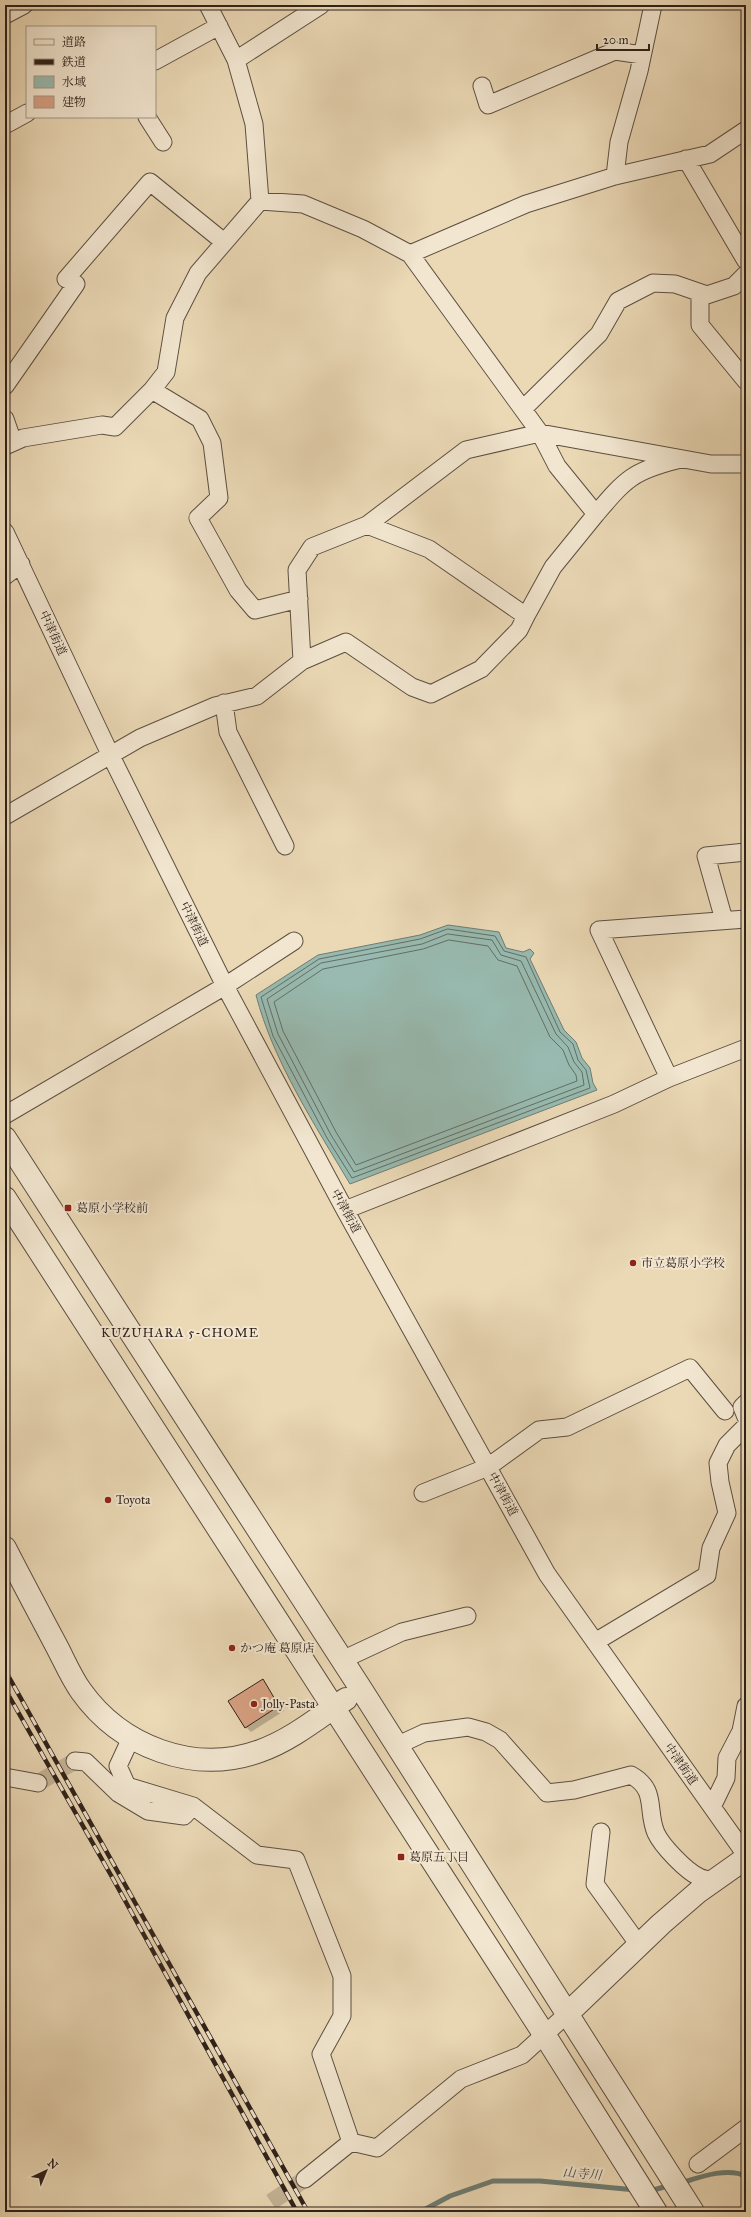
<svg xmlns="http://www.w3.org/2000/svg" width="751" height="2217" viewBox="0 0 751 2217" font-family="'IM FELL Great Primer','Noto Serif JP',serif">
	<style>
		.water { fill: #98bab0; stroke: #6e7d74 }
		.shadow { fill: #0003 }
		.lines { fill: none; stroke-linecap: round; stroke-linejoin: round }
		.shore { stroke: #636e65; stroke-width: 1 }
		.stream { stroke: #6e7d74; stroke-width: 5 }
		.building { fill: #d8a183; stroke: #2e211a }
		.minor-tunnel { stroke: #c5b497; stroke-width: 17; stroke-dasharray: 17 8; stroke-linecap: butt }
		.minor-casing { stroke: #5d4f41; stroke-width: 19 }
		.tertiary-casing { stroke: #5d4f41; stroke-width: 24 }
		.minor { stroke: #f2e6d0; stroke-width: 17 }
		.tertiary { stroke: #f2e6d0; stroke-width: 22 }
		.rail-casing { stroke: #2e211a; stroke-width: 4.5 }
		.rail { stroke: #f2e6d0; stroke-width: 3; stroke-dasharray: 9; stroke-linecap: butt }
		.poi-dot { fill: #8f2418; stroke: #f2e6d0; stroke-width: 1.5 }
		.labels { text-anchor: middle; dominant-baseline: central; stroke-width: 4; stroke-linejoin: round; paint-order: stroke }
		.street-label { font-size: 12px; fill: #2e211a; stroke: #f2e6d0 }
		.poi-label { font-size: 12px; fill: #2e211a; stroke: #f2e6d0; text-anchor: start }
		.neighbourhood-label { font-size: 13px; letter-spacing: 1px; fill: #2e211a; stroke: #f2e6d0 }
		.water-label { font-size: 13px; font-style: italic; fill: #4e4f47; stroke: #f2e6d0 }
	</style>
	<rect width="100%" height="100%" fill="#ebd9b6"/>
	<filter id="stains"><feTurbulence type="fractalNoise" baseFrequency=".005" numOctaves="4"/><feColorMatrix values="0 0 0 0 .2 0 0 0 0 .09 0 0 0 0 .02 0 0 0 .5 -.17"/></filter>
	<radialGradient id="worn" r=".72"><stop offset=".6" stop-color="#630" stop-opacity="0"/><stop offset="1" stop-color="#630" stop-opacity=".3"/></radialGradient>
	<path class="water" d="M 448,925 L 499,932 L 506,948 L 523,952 L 530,949 L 534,953 L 530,959 L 564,1030 L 576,1042 L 582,1058 L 590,1068 L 593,1083 L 597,1090 L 350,1184 C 315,1125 273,1061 256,995 L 318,955 L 420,935 Z"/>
	<path class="shadow" d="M 262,1681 L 284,1711 L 251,1732 L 246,1727 Z"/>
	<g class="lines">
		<path class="shore" d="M 448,929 L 495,936 L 504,951 L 526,957 L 560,1032 L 573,1044 L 578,1060 L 586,1070 L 590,1088 L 352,1178 L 327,1138 L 273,1036 L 261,997 L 319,959 L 420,939 Z
			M 448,934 L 492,940 L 501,955 L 521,961 L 556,1034 L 568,1047 L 574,1062 L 582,1072 L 584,1085 L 354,1172 L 331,1135 L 278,1034 L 267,999 L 321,963 L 422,944 Z
			M 449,940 L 488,946 L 498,960 L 517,966 L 550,1037 L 563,1050 L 569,1065 L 576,1075 L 577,1081 L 356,1165 L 336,1132 L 283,1031 L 274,1002 L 323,969 L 423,949 Z"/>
		<path class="stream" d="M 681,2183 C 700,2177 727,2167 746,2176
			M 650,2191 L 671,2185
			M 420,2212 L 450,2196 L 493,2181 L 540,2181 L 636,2190"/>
	</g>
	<path class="building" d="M 263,1679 L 279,1706 L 245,1728 L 228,1701 Z"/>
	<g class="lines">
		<path class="minor-tunnel" d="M 38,1783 L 75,1761
			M 271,2202 L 305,2179"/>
		<g class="minor-casing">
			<path id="minor" d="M 5,15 L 24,5
				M 236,60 L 321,5
				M 155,61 L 219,26
				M 482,86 L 488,105 L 615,51 L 642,55
				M 147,117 L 163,142
				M 5,125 L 27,113
				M 686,159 L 746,261
				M 615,176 L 619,142 L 639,71 L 653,5
				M 260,201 L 303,204 L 363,229 L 410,254 L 540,433 L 557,466 L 596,514 L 553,567 L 526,616 L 429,549 L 367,525
				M 410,254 L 526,204 L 615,176 L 710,154 L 746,130
				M 700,293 L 700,325 L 746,381
				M 5,386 L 76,284 L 66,279 L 150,182 L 224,242
				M 152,390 L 200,419 L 212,443 L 219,498 L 198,518 L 238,590 L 255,610 L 299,599
				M 523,409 L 599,334 L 618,301 L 653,283 L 675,284 L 707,295 L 734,286 L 746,274
				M 5,419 L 13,442
				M 5,446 L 23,438 L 102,425 L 115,427 L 152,390 L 166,372 L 175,318 L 198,273 L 260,201 L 254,124 L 236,60 L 208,5
				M 596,514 C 625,480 632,471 677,460
				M 5,532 L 110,754 L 225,986 L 345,1210 L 547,1574 L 746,1855
				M 5,576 L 21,564
				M 302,661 L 346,642 L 412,687 L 431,694 L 481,669 L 519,630 L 526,616
				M 224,703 L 228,732 L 285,846
				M 5,816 L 140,738 L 215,706 L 257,696 L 302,661 L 297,570 L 312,547 L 367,525 L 466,450 L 540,433 L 711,464 L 746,464
				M 724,920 L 706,856 L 746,852
				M 669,1078 L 599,930 L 746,919
				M 5,1115 L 225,986 L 294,941
				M 345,1210 L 614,1104 L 669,1078 L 746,1048
				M 746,1403 L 742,1407 L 746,1417
				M 423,1493 L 488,1467 L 539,1430 L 567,1427 L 690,1368 L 725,1411
				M 595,1642 L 707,1575 L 711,1548 L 727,1513 L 720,1482 L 718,1463 L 727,1445 L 746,1426
				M 342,1660 L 402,1632 L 467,1616
				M 131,1738 L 118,1766 L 127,1786 L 193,1806 L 257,1855 L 296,1860 L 342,1976 L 342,2016 L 321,2054 L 351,2142
				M 396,1746 L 424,1733 L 468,1727 L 486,1732 L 500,1740 L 547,1793 L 574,1790 L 631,1775 C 658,1790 646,1810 656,1833 C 662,1846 686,1871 699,1877 C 703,1879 709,1880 714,1881
				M 75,1761 L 86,1762 L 118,1793 L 148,1811 L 184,1816 L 193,1806
				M 5,1777 L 38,1783
				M 712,1807 L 726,1778 L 727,1758 L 741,1731 L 746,1706
				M 601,1832 L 595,1884 L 639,1945
				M 698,2164 L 746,2128
				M 305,2179 L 351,2142 L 377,2148 L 461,2079 L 522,2055 L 566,2015"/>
		</g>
		<g class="tertiary-casing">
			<path id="tertiary" d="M 5,1138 L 361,1689 L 693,2212
				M 5,1198 L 544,2034 L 656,2212
				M 5,1548 C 22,1581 39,1613 56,1645 C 64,1660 71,1677 81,1691 C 121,1747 194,1775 260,1751 C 291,1740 318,1718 346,1699
				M 566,2015 L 661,1924 L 698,1892 L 746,1858"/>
		</g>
		<use href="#minor" class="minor"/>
		<use href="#tertiary" class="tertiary"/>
		<g class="rail-casing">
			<path id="rail" d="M 5,1670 L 308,2212
				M 5,1689 L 112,1877 L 297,2212"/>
		</g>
		<use href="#rail" class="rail"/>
	</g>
	<g class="poi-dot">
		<rect x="64" y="1204" width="8" height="8" rx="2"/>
		<circle cx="633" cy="1263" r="4"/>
		<circle cx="108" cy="1500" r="4"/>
		<circle cx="232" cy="1648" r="4"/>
		<circle cx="254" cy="1704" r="4"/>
		<rect x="397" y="1853" width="8" height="8" rx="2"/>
	</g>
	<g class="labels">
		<g class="street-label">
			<text transform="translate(53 633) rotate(65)">中津街道</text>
			<text transform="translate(194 924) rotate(64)">中津街道</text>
			<text transform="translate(346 1211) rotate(61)">中津街道</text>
			<text transform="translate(503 1494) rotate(61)">中津街道</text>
			<text transform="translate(681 1764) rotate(55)">中津街道</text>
		</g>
		<g class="poi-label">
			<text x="76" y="1208">葛原小学校前</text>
			<text x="641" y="1263">市立葛原小学校</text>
			<text x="116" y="1500">Toyota</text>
			<text x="240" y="1648">かつ庵 葛原店</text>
			<text x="262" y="1704">Jolly-Pasta</text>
			<text x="409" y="1857">葛原五丁目</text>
		</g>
		<g class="neighbourhood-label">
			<text x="180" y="1333">KUZUHARA 5-CHOME</text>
		</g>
		<g class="water-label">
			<text transform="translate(582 2174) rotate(5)">山寺川</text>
		</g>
	</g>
	<rect width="751" height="2217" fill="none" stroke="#ebd9b6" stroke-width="20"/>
	<rect x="6" y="6" width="739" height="2205" fill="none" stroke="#2e211a" stroke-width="2"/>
	<rect x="10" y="10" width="731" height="2197" fill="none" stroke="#2e211a"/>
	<rect x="26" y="26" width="130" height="92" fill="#f2e6d0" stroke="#a49787"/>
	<rect x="34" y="39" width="20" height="6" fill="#f2e6d0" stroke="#a49787"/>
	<text x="62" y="46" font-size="12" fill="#2e211a">道路</text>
	<rect x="34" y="59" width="20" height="6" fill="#2e211a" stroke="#a49787"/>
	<text x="62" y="66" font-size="12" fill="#2e211a">鉄道</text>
	<rect x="34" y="76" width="20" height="12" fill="#98bab0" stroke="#a49787"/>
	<text x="62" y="86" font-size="12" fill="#2e211a">水域</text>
	<rect x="34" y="96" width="20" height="12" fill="#d8a183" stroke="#a49787"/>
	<text x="62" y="106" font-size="12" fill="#2e211a">建物</text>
	<g transform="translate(46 2171) rotate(44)" stroke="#f2e6d0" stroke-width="3" paint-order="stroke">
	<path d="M0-3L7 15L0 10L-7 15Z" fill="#2e211a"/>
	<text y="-6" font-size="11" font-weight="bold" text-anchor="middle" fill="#2e211a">N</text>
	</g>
	<path d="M597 44v6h52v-6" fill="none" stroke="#2e211a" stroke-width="2"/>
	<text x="603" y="44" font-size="12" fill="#2e211a" stroke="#f2e6d0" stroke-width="3" paint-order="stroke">20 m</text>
	<rect width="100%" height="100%" filter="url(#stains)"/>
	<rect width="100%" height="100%" fill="url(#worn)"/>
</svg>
